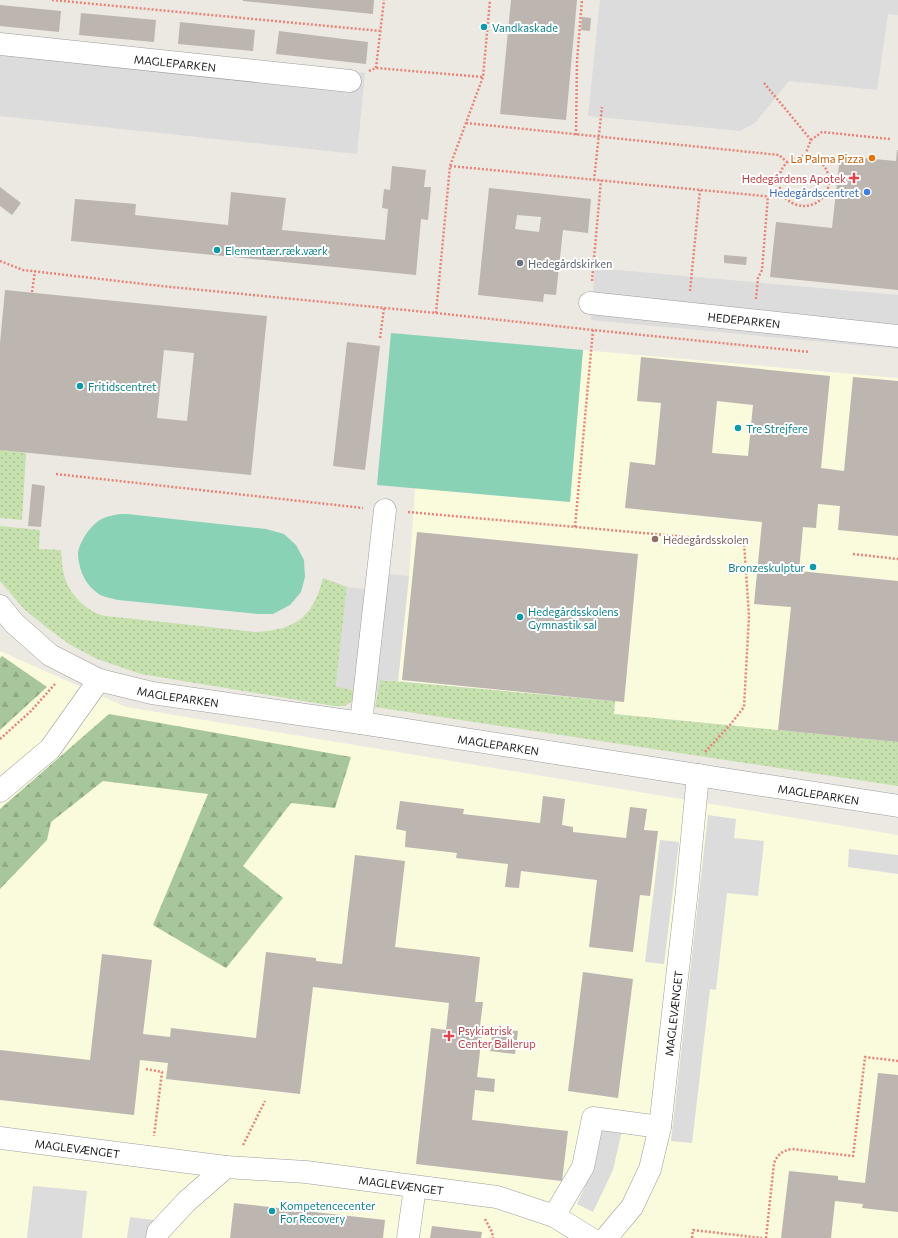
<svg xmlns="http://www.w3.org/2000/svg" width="898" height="1238" viewBox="0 0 898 1238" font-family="Commissioner,sans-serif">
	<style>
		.education { fill: #fafadd }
		.grass { fill: url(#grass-dots) }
		.forest { fill: url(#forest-firs) }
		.pitch { fill: #89d2b6 }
		.parking { fill: #dcdcdc }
		.building { fill: #bcb5b0; fill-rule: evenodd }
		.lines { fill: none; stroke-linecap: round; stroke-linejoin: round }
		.minor-casing { stroke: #9d9d9d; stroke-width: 23 }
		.path { stroke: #e88477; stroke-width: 2.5; stroke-dasharray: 2 2; stroke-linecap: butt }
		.minor { stroke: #fff; stroke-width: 22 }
		.culture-dot { fill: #0f9aa8; stroke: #fff; stroke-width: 1.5 }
		.food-dot { fill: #e8710a; stroke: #fff; stroke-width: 1.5 }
		.health-dot { fill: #e0444e; stroke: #fff; stroke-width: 1.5 }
		.shop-dot { fill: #3f7fe0; stroke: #fff; stroke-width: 1.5 }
		.worship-dot { fill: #6b7280; stroke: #fff; stroke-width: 1.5 }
		.education-dot { fill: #8d6e63; stroke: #fff; stroke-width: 1.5 }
		.labels { text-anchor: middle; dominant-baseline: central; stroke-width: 4; stroke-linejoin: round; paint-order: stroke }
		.culture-label { font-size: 11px; fill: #0d838f; stroke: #fff; text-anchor: start }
		.street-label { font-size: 11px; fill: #1c1c1c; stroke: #fff }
		.food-label { font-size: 11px; fill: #c56008; stroke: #fff; text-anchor: end }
		.health-label { font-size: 11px; fill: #be3a42; stroke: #fff; text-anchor: end }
		.shop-label { font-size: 11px; fill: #366cbe; stroke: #fff; text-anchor: end }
		.worship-label { font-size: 11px; fill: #5b616d; stroke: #fff; text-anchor: start }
		.education-label { font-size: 11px; fill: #785e54; stroke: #fff; text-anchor: start }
	</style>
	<defs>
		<pattern id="grass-dots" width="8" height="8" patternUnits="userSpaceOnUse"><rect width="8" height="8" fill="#c6e0ae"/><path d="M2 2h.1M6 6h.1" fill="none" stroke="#aac095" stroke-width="1.8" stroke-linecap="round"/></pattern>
		<pattern id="forest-firs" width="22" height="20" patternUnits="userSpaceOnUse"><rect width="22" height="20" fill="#a8c69c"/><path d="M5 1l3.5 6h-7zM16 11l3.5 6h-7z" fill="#90aa86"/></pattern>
	</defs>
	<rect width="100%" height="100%" fill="#ece9e2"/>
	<path class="education" d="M 583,350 L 898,378 L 898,742 L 614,714 L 615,701 L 398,681 L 409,576 L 415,488 L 570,502 Z
		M 0,651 L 126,707 L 898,835 L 898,1238 L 0,1238 Z"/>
	<path class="grass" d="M 0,450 L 26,453 L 22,520 L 0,518 Z
		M 0,526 L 40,530 L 39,549 L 61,550 C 62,560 62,571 66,581 C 71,595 86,610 101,615 C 106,616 111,617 116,617 L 256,632 C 296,630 313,617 323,578 L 347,587 L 336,686 L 354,690 L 352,701 L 345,706 L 334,706 L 141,674 L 97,659 L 69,644 L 46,627 L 24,609 L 0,581 Z
		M 380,680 L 615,701 L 614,714 L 898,742 L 898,786 L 375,707 Z"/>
	<path class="forest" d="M 2,656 L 47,687 L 0,730 L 0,658 Z
		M 109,714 L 351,757 L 335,808 L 291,803 L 243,866 L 283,898 L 226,968 L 153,925 L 208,794 L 103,781 L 51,822 L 47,840 L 0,889 L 0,809 Z"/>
	<path class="pitch" d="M 391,333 L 583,350 L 570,502 L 377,485 Z
		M 120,514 L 127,514 L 266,529 L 284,534 L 296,545 L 304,560 L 305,577 L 301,592 L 290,605 L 273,614 L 258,614 L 118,600 C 110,598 101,597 95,591 C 84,583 78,566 78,553 C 79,543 89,528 97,522 C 103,517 113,515 120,514 Z"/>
	<path class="parking" d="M 600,0 L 898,0 L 898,15 L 888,14 L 877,90 L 789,81 L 755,123 L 740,131 L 588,116 Z
		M 0,34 L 365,73 L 357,154 L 0,116 Z
		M 595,268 L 898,295 L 898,349 L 591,320 Z
		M 367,572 L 409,576 L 398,681 L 380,680 L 378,693 L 336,687 L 347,587 L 365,589 Z
		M 708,815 L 736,819 L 734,838 L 764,841 L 758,896 L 727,893 L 716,990 L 710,989 L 692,1143 L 671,1141 Z
		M 660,840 L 679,842 L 664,964 L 645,962 Z
		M 849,849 L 898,855 L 898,874 L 848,867 Z
		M 603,1124 L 623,1126 L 613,1170 L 593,1212 L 577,1204 L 595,1165 Z
		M 33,1186 L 87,1191 L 82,1238 L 27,1238 Z
		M 130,1217 L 154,1220 L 150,1238 L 127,1238 Z"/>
	<path class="building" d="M 243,0 L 374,0 L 373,14 L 243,1 Z
		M 511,0 L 577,0 L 566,120 L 500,114 Z
		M 0,5 L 61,11 L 59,32 L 0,26 Z
		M 81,13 L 156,20 L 154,42 L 79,35 Z
		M 582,17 L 591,18 L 590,31 L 581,30 Z
		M 180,22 L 255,30 L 253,51 L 178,44 Z
		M 279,31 L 368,42 L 366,64 L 276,54 Z
		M 897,150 L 898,150 L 898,290 L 770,277 L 776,222 L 832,228 L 840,156 L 896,161 Z
		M 392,166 L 426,170 L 424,187 L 431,187 L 428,220 L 421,219 L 416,275 L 71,241 L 75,199 L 136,204 L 135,215 L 228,225 L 231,192 L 286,198 L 282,230 L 385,240 L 388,209 L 382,208 L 384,189 L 390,190 Z
		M 0,187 L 21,203 L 12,215 L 0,206 Z
		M 489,188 L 591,199 L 588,233 L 563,230 L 556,295 L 544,294 L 543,302 L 478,295 ZM 517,215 L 541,217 L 539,232 L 515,229 Z
		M 724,255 L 747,257 L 746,265 L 724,263 Z
		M 5,290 L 267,316 L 251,475 L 0,450 L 0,343 ZM 164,350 L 194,353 L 187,421 L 157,418 Z
		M 347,342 L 380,346 L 365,470 L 333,466 Z
		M 641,357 L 830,376 L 821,468 L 844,471 L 853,377 L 898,381 L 898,536 L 838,530 L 840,506 L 818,504 L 816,528 L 803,527 L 799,571 L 898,581 L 898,742 L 778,730 L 791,607 L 754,604 L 762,522 L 625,508 L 630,462 L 655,465 L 661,403 L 637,401 ZM 717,401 L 753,405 L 748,456 L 712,453 Z
		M 32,484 L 45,486 L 41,527 L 28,526 Z
		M 417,532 L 638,554 L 624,702 L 402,680 Z
		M 543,796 L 565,799 L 562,825 L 573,827 L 573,832 L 626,838 L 630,807 L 647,809 L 644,830 L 658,831 L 650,896 L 640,895 L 633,952 L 589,947 L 597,880 L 521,871 L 519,888 L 505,887 L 508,864 L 456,858 L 457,853 L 405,847 L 406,831 L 396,829 L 400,801 L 464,809 L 463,814 L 540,823 Z
		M 355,855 L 405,861 L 395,947 L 480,957 L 475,1002 L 483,1002 L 479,1034 L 482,1034 L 477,1077 L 495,1079 L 494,1092 L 475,1090 L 472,1120 L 568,1131 L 562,1181 L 416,1164 L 431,1028 L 446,1030 L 449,1003 L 313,987 L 300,1094 L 166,1079 L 168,1063 L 140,1060 L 134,1115 L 0,1100 L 0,1050 L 90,1060 L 102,954 L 152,960 L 143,1034 L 170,1037 L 171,1028 L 256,1038 L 266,952 L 316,958 L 316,961 L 342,964 Z
		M 583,972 L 633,979 L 618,1098 L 568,1091 Z
		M 493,1028 L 518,1031 L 515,1054 L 490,1051 Z
		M 878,1073 L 898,1075 L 898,1212 L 862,1208 L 863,1204 L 835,1201 L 831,1238 L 781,1238 L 789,1171 L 838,1176 L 838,1180 L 865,1183 Z
		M 234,1203 L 385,1220 L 383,1238 L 230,1238 Z
		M 432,1226 L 482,1232 L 481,1238 L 430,1238 Z"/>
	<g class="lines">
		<g class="minor-casing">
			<g id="minor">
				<path id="s1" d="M 0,44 L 350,81"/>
				<path id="s2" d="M 590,303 L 898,336"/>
				<path id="s3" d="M 0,606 L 14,623 L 50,655 L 99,680 L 152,693 L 361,723 L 898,806"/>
				<path d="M 361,723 L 385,510"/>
				<path d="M 0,791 L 50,749 L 99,680"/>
				<path id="s4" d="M 0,1138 L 226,1167 L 306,1172 L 497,1197 L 554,1216 L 590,1238"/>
				<path d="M 554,1216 L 583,1167 L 593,1118 L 660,1127"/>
				<path d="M 157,1238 L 158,1232 L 187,1201 L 226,1167"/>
				<path d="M 408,1238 L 415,1187"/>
				<path id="s5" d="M 606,1238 L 632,1207 L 650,1169 L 660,1127 L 687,890 L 698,775"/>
			</g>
		</g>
		<path class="path" d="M 52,0 L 381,31
			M 376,68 L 384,0
			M 369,71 L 376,68 L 483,77
			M 764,83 L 811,140
			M 466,123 L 779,155 L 787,162
			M 576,135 L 577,61 L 582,0
			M 805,155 L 811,140 L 822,132 L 890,139
			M779 181a25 25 0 1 1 50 0a25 25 0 1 1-50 0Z
			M 450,166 L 785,198
			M 594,180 L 602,107
			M 0,261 L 23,270 L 161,286 L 436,313 L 593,330 L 810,352
			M 592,281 L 601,180
			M 690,291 L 700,190
			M 32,292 L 35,271
			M 756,299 L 758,278 L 762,270 L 768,196
			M 436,313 L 450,166 L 483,77 L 490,0
			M 380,338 L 384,308
			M 56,474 L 363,508
			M 408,512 L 744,542 L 749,616 L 744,707 L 730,725 L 704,753
			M 575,527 L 593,330
			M 853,554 L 898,559
			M 0,739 L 31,711 L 55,684
			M 146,1069 L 162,1072 L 154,1136
			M 243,1145 L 265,1101
			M 485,1219 L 492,1232 L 493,1238
			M 692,1238 L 693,1230 L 762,1238
			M 766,1238 L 774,1163 C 778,1154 782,1151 792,1149 L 853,1156 L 865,1057 L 898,1061"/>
		<use href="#minor" class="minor"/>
	</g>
	<g class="culture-dot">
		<circle cx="484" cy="27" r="4"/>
		<circle cx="217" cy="250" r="4"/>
		<circle cx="80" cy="386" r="4"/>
		<circle cx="738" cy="428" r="4"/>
		<circle cx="813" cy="567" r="4"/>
		<circle cx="520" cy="617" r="4"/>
		<circle cx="272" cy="1211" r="4"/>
	</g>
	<circle class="food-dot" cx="872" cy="158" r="4"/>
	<g class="health-dot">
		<path d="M852 172h4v4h4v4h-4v4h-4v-4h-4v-4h4z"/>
		<path d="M447 1030h4v4h4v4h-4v4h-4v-4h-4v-4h4z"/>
	</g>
	<circle class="shop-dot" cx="867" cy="192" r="4"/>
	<circle class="worship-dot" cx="520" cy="263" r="4"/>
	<circle class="education-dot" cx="655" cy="539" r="4"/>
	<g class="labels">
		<g class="culture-label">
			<text x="492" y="27">Vandkaskade</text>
			<text x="225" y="250">Elementær.ræk.værk</text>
			<text x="88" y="386">Fritidscentret</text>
			<text x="746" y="428">Tre Strejfere</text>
			<text x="805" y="567" text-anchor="end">Bronzeskulptur</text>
			<text x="528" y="611">Hedegårdsskolens<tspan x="528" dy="13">Gymnastik sal</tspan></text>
			<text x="280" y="1205">Kompetencecenter<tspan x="280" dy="13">For Recovery</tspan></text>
		</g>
		<g class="street-label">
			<text stroke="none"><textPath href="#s1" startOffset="176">MAGLEPARKEN</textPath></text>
			<text stroke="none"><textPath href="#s2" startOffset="155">HEDEPARKEN</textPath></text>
			<text stroke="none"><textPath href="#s3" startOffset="206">MAGLEPARKEN</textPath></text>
			<text stroke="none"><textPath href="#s3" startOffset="530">MAGLEPARKEN</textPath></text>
			<text stroke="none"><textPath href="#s3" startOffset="854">MAGLEPARKEN</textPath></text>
			<text stroke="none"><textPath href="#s5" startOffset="240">MAGLEVÆNGET</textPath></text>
			<text stroke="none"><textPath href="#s4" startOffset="78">MAGLEVÆNGET</textPath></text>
			<text stroke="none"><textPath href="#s4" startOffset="404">MAGLEVÆNGET</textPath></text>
		</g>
		<g class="food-label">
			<text x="864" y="158">La Palma Pizza</text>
		</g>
		<g class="health-label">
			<text x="846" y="178">Hedegårdens Apotek</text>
			<text x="458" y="1030" text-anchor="start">Psykiatrisk<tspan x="458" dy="13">Center Ballerup</tspan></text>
		</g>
		<g class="shop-label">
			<text x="859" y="192">Hedegårdscentret</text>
		</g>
		<g class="worship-label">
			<text x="528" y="263">Hedegårdskirken</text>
		</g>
		<g class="education-label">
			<text x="663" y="539">Hedegårdsskolen</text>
		</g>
	</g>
</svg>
